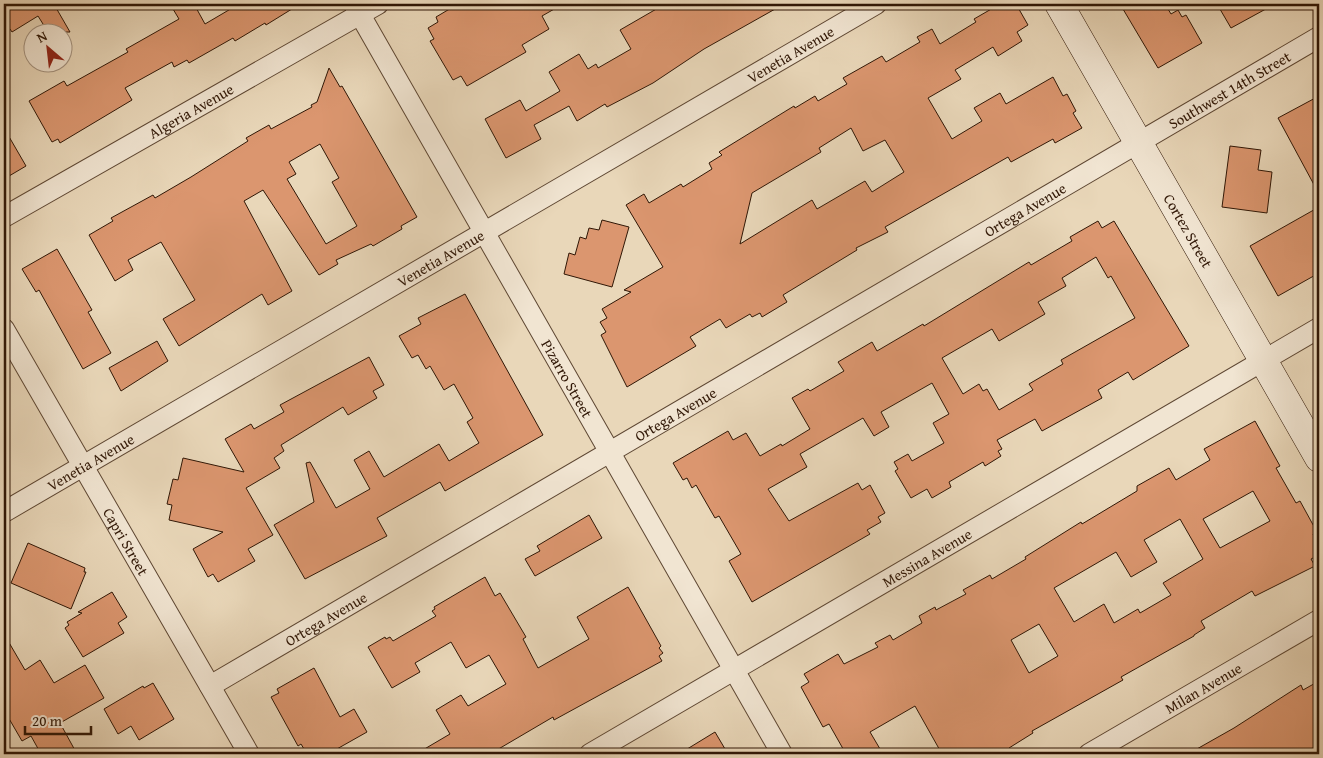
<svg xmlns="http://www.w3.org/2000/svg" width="1323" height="758" viewBox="0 0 1323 758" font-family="'Gentium Book Plus',serif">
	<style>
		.building { fill: #db966f; stroke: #301706; fill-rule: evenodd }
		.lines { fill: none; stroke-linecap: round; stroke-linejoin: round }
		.street-casing { stroke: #5e4733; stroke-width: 22 }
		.secondary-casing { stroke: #301706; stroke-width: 29 }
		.street { stroke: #f1e5d2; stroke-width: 20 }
		.secondary { stroke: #f1e5d2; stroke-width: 28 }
		.labels { text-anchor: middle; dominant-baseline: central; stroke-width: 4; stroke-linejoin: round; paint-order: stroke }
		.street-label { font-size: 15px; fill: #301706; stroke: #f1e5d2 }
	</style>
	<rect width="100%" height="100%" fill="#e9d7b9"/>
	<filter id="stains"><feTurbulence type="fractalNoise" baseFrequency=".004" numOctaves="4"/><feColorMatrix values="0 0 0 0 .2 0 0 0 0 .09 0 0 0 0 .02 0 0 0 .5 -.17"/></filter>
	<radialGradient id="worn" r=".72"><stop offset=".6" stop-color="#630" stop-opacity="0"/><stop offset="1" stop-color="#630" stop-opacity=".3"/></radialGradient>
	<path class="building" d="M 4,4 L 59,4 L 55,6 L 70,32 L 48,32 L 38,16 L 12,32 L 10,29 L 4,33 Z
		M 170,4 L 194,4 L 205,24 L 239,4 L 300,4 L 266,25 L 265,23 L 235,41 L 233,38 L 189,63 L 187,60 L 174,67 L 172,62 L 125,88 L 132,100 L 60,143 L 58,139 L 52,142 L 29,101 L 64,81 L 67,86 L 128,52 L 126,49 L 179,19 Z
		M 458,4 L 563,4 L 542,16 L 549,29 L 522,45 L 526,52 L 467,86 L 461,76 L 453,80 L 430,41 L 434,39 L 428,28 L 438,22 L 436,17 Z
		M 665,4 L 784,4 L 704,49 L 653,83 L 607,107 L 605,104 L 577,121 L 569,106 L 534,125 L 541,139 L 506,158 L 485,119 L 520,100 L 526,111 L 560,91 L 549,72 L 579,54 L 588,69 L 596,64 L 598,68 L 631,49 L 620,30 Z
		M 1000,4 L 1016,4 L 1028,25 L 1017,32 L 1022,41 L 998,56 L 993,47 L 955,70 L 961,79 L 928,98 L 952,139 L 982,121 L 974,108 L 1000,93 L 1006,104 L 1053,77 L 1063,96 L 1067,94 L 1076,111 L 1073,113 L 1082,128 L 1055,143 L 1053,139 L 1011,162 L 1008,157 L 885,227 L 888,232 L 856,248 L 857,250 L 783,295 L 787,302 L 762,317 L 760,313 L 752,317 L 750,314 L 726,328 L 720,319 L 690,337 L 696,346 L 627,387 L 601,335 L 606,332 L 600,322 L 607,318 L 602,309 L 631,292 L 624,290 L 663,267 L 626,205 L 644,194 L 649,203 L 681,184 L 683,187 L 712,169 L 709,163 L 722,155 L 719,152 L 794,106 L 795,108 L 815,96 L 818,101 L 847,84 L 843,78 L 882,56 L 886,62 L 920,42 L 917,37 L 932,29 L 940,44 L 976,22 L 974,19 ZM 851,128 L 863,151 L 885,140 L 904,172 L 872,192 L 865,181 L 817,209 L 812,200 L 740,244 L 752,193 L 821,152 L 819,148 Z
		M 1120,4 L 1165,4 L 1171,14 L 1178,10 L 1182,17 L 1186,15 L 1202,43 L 1158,68 Z
		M 1217,4 L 1275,4 L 1231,28 Z
		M 329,68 L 340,87 L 342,86 L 417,217 L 401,226 L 402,229 L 373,246 L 371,244 L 336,260 L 338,264 L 319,275 L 263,190 L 244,201 L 292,291 L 268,305 L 262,294 L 179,346 L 163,319 L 195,300 L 161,242 L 128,260 L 133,270 L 115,281 L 89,235 L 113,221 L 111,218 L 153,195 L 155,198 L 191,177 L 248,141 L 246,138 L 269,125 L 271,129 L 312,107 L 311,105 L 317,102 ZM 320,144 L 339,178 L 332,182 L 357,226 L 326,244 L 287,179 L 296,174 L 289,162 Z
		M 1319,96 L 1319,194 L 1278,118 Z
		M 4,128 L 26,166 L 4,179 Z
		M 1230,146 L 1261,150 L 1258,170 L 1272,172 L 1267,213 L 1222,207 Z
		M 1319,207 L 1319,273 L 1278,296 L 1250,246 Z
		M 602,220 L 629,227 L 612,287 L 564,274 L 569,253 L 575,255 L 580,237 L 586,239 L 589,228 L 599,230 Z
		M 1098,221 L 1102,228 L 1114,221 L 1189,346 L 1133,380 L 1128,372 L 1098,390 L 1102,398 L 1042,431 L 1035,419 L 997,440 L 1002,449 L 998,451 L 1001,456 L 985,466 L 983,462 L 949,482 L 951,487 L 932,498 L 927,489 L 911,498 L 895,471 L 898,469 L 894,462 L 908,454 L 912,461 L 944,443 L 933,423 L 949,414 L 932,383 L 881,412 L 889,427 L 874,436 L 863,418 L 800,454 L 807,467 L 768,489 L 789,521 L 858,483 L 862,490 L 870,485 L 885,513 L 878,517 L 881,522 L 867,530 L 870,534 L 752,602 L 729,561 L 741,554 L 719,516 L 715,518 L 696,485 L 692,488 L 687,478 L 683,480 L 673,463 L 728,431 L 733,440 L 746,433 L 760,456 L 781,444 L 782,446 L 810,429 L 792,398 L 808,389 L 810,391 L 844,371 L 838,362 L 872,342 L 877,351 L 923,324 L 924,326 L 1029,262 L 1031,265 L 1072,241 L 1070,237 ZM 1096,257 L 1108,278 L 1111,276 L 1135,318 L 1061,360 L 1063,364 L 1029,384 L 1033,390 L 999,410 L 987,389 L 983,391 L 979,384 L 963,394 L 942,358 L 992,329 L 999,341 L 1045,314 L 1038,302 L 1066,286 L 1062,278 Z
		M 57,249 L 92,310 L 88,312 L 111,353 L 83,369 L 39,290 L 36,292 L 22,269 Z
		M 465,294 L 543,435 L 445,491 L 440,482 L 377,518 L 387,536 L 305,579 L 274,525 L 314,502 L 306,463 L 310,462 L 336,508 L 370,489 L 354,460 L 369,451 L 384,477 L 439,444 L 449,461 L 479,443 L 467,422 L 473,418 L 454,384 L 444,390 L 430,366 L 426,369 L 418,355 L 412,358 L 399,336 L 421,324 L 418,318 Z
		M 157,341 L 168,361 L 121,391 L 109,368 Z
		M 369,357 L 384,385 L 373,391 L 377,398 L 348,415 L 343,407 L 281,445 L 284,451 L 274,458 L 280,468 L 246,488 L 273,535 L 248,549 L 255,561 L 218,582 L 213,574 L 208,577 L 193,549 L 223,532 L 169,520 L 172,505 L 167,504 L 173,479 L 178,480 L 183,458 L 244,472 L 225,439 L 251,424 L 254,429 L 284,412 L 280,405 Z
		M 1255,421 L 1280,466 L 1276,468 L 1296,503 L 1300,501 L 1317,532 L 1313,534 L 1319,546 L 1319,555 L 1311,559 L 1315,566 L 1255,596 L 1252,591 L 1201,621 L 1205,628 L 1194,635 L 1194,636 L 1121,677 L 1123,680 L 1032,731 L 1033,733 L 1009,748 L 1012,754 L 942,754 L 915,706 L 870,732 L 883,754 L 846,754 L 829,724 L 823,727 L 801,687 L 809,682 L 804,674 L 838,654 L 844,664 L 878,647 L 875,643 L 890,635 L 893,640 L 922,623 L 919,616 L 935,607 L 936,610 L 966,594 L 963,590 L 990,575 L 992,579 L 1026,559 L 1025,557 L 1081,522 L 1082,524 L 1137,491 L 1137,486 L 1169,468 L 1176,480 L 1210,460 L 1204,449 ZM 1253,491 L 1270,521 L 1220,548 L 1203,519 ZM 1180,519 L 1203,559 L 1163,583 L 1171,595 L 1140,613 L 1138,609 L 1114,623 L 1104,604 L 1074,622 L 1054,588 L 1116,552 L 1131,577 L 1157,562 L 1144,540 ZM 1039,624 L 1058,656 L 1029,673 L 1011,640 Z
		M 589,515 L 602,538 L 535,576 L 525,559 L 540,551 L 537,546 Z
		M 28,543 L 85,568 L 84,572 L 86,572 L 71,609 L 11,583 Z
		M 485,577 L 495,596 L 500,593 L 526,637 L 523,639 L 538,668 L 589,639 L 577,617 L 628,587 L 661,646 L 659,648 L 663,653 L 659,656 L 662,661 L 554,720 L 553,717 L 490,754 L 416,754 L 450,734 L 436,710 L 461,695 L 468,706 L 506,684 L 489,655 L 466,668 L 451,642 L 415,663 L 420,672 L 392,688 L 368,647 L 385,637 L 386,639 L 390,637 L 393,641 L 436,616 L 432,611 L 435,609 L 434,607 Z
		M 112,592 L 127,617 L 118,623 L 124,633 L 83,657 L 65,628 L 69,625 L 67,622 L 82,613 L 78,612 Z
		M 4,634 L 25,670 L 40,660 L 54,683 L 85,665 L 104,698 L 60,723 L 77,754 L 41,754 L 31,736 L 22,741 L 4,710 Z
		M 314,668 L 340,717 L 354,709 L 367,732 L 328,754 L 307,754 L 301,744 L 298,746 L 271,697 L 279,693 L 277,689 Z
		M 1319,681 L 1319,745 L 1301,754 L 1188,754 L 1234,728 L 1301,685 L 1303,690 Z
		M 153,683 L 174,719 L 139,740 L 131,726 L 118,734 L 104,709 L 143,686 L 144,688 Z
		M 715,732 L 728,754 L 679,754 Z"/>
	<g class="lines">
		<g class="street-casing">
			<g id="street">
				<path id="s1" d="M 354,4 L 782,754"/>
				<path id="s2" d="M 4,217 L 378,4"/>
				<path id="s3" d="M 4,329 L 249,754"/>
				<path id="s4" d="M 4,512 L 876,4"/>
				<path id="s5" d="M 210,686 L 1319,37"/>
				<path id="s6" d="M 590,754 L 1319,328"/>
				<path id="s7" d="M 1089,754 L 1319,620"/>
			</g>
		</g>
		<g class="secondary-casing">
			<g id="secondary">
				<path id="s8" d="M 1059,4 L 1319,458"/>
			</g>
		</g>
		<use href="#street" class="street"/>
		<use href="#secondary" class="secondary"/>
	</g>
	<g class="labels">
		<g class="street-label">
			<text stroke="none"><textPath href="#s4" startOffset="910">Venetia Avenue</textPath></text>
			<text stroke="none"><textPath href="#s5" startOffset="1181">Southwest 14th Street</textPath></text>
			<text stroke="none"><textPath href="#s2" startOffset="215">Algeria Avenue</textPath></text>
			<text stroke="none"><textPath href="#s5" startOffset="944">Ortega Avenue</textPath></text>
			<text stroke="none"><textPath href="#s8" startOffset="261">Cortez Street</textPath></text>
			<text stroke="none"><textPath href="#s4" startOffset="505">Venetia Avenue</textPath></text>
			<text stroke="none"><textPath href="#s1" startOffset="431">Pizarro Street</textPath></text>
			<text stroke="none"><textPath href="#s5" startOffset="539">Ortega Avenue</textPath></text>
			<text stroke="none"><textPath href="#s4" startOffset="100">Venetia Avenue</textPath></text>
			<text stroke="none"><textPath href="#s3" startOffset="245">Capri Street</textPath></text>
			<text stroke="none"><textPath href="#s6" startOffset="390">Messina Avenue</textPath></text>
			<text stroke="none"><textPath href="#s5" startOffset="134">Ortega Avenue</textPath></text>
			<text stroke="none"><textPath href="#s7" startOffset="132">Milan Avenue</textPath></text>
		</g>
	</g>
	<rect width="1323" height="758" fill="none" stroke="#e9d7b9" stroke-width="20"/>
	<rect x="5" y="5" width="1313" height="748" fill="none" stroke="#301706" stroke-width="2.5"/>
	<rect x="10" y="10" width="1303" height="738" fill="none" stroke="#301706"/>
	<g transform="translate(48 48) rotate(332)"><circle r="24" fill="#f1e5d2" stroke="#a49380"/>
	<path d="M0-4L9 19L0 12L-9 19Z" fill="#8f2418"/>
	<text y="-8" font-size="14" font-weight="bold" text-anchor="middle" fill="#301706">N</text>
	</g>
	<path d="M25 726v8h66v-8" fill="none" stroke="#301706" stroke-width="2.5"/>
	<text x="32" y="726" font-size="15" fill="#301706" stroke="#f1e5d2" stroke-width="4" paint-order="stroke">20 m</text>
	<rect width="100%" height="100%" filter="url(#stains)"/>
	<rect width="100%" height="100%" fill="url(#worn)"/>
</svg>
